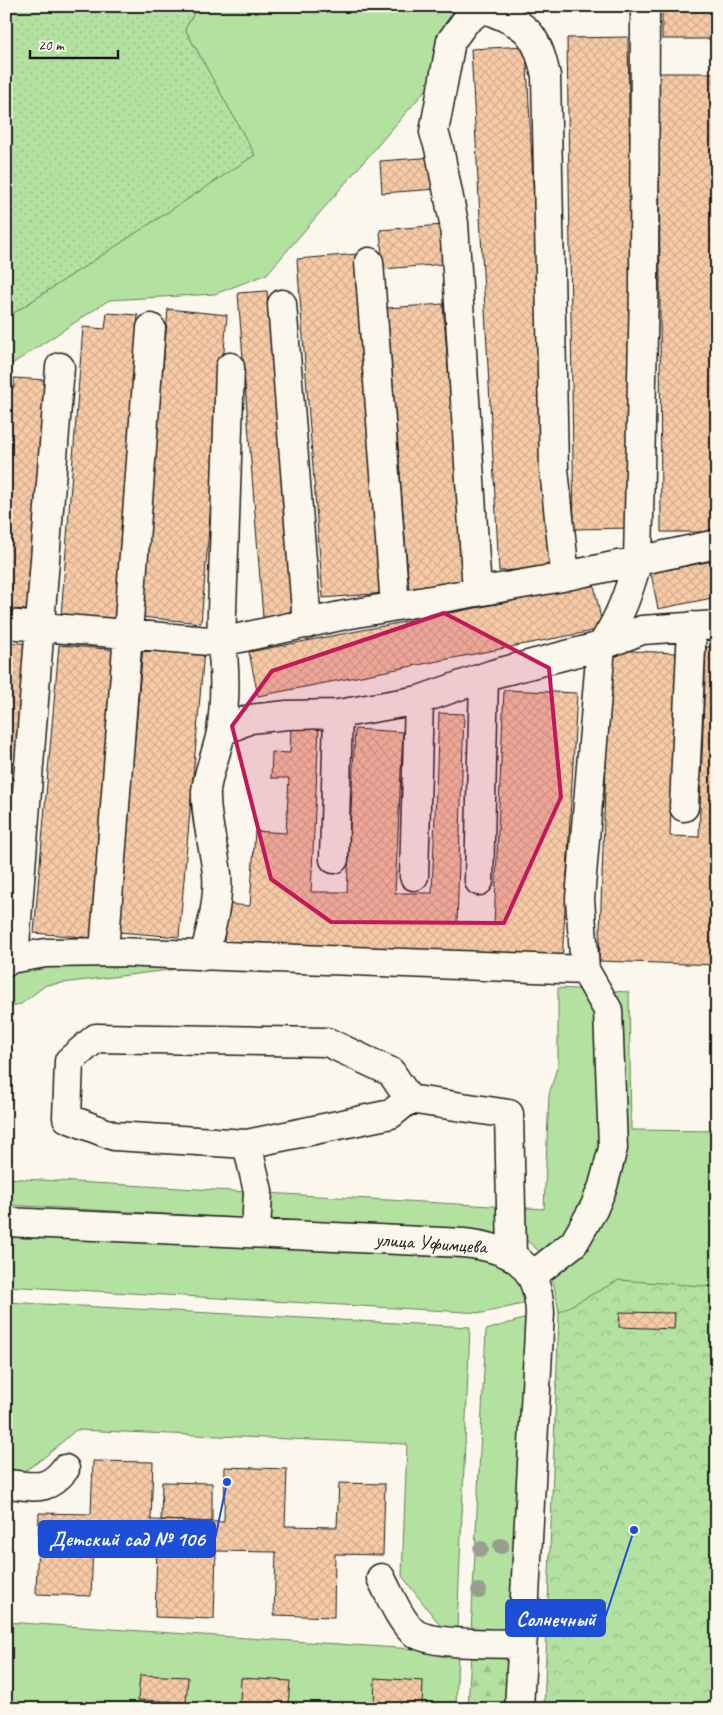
<svg xmlns="http://www.w3.org/2000/svg" width="723" height="1715" viewBox="0 0 723 1715" font-family="Caveat,sans-serif">
	<style>
		.grass { fill: #b3e1a0; stroke: #687e5e }
		.forest { fill: url(#forest-firs); stroke: #687e5e }
		.park { fill: url(#park-crowns); stroke: #687e5e }
		.garden { fill: url(#garden-dots); stroke: #687e5e }
		.building { fill: url(#building-cross-hatch); stroke: #1c1c1c }
		.lines { fill: none; stroke-linecap: round; stroke-linejoin: round }
		.minor-casing { stroke: #1c1c1c; stroke-width: 31 }
		.minor { stroke: #fbf7ec; stroke-width: 28 }
		.tree { fill: #999f90 }
		.marked { fill: #c2185b; fill-opacity: 0.2; stroke: #c2185b; stroke-width: 4; stroke-linejoin: round }
		.labels { text-anchor: middle; dominant-baseline: central; stroke-width: 4; stroke-linejoin: round; paint-order: stroke }
		.street-label { font-size: 20px; fill: #1c1c1c; stroke: #fbf7ec }
		.leader { fill: none; stroke: #1d4ed8; stroke-width: 2 }
		.callout-dot { fill: #1d4ed8; stroke: #fbf7ec; stroke-width: 2 }
		.callout { fill: #1d4ed8; stroke: #1d4ed8; stroke-width: 2 }
		.callout-label { font-size: 21px; text-anchor: middle; font-weight: bold; fill: #fff }
	</style>
	<defs>
		<pattern id="forest-firs" width="22" height="20" patternUnits="userSpaceOnUse" patternTransform="scale(1.25)"><rect width="22" height="20" fill="#b3e1a0"/><path d="M5 1l3.5 6h-7zM16 11l3.5 6h-7z" fill="#99c089"/></pattern>
		<pattern id="park-crowns" width="20" height="18" patternUnits="userSpaceOnUse" patternTransform="scale(1.25)"><rect width="20" height="18" fill="#b3e1a0"/><path d="M2 6a3 3 0 1 1 6 0M12 15a3 3 0 1 1 6 0" fill="none" stroke="#99c089"/></pattern>
		<pattern id="garden-dots" width="8" height="8" patternUnits="userSpaceOnUse" patternTransform="scale(1.25)"><rect width="8" height="8" fill="#b3e1a0"/><path d="M2 2h.1M6 6h.1" fill="none" stroke="#99c089" stroke-width="1.8" stroke-linecap="round"/></pattern>
		<pattern id="building-cross-hatch" width="8" height="8" patternUnits="userSpaceOnUse" patternTransform="scale(1.25)"><rect width="8" height="8" fill="#f8cba7"/><path d="M0 0l8 8M0 8l8-8" fill="none" stroke="#d4ae8f"/></pattern>
	</defs>
	<rect width="100%" height="100%" fill="#fbf7ec"/>
	<filter id="ink" filterUnits="userSpaceOnUse"><feTurbulence type="fractalNoise" baseFrequency=".02" numOctaves="2"/><feDisplacementMap in="SourceGraphic" scale="10" xChannelSelector="R" yChannelSelector="G"/><feConvolveMatrix kernelMatrix="1 2 1 2 8 2 1 2 1" color-interpolation-filters="sRGB"/></filter>
	<g filter="url(#ink)">
		<path class="grass" d="M 198,6 L 498,6 L 267,274 L 215,294 L 109,300 L 6,368 L 6,318 L 254,155 L 185,29 Z
			M 6,966 L 186,968 L 46,985 L 21,1004 L 6,1008 Z
			M 558,988 L 629,992 L 631,1130 L 717,1131 L 717,1364 L 559,1312 C 554,1286 551,1255 525,1240 C 515,1234 496,1234 484,1232 L 6,1205 L 6,1178 L 544,1209 L 549,1095 L 558,1064 Z
			M 6,1232 L 497,1260 C 510,1272 525,1284 527,1303 L 483,1313 L 6,1286 Z
			M 6,1302 L 470,1327 L 457,1629 L 443,1629 L 402,1576 L 407,1444 L 76,1430 C 60,1443 27,1477 6,1476 Z
			M 523,1319 L 529,1319 L 512,1627 L 505,1632 L 471,1632 L 486,1330 Z
			M 6,1622 L 458,1652 L 456,1709 L 6,1709 Z"/>
		<path class="forest" d="M 471,1652 L 505,1654 L 511,1662 L 508,1709 L 468,1709 Z"/>
		<path class="park" d="M 619,1280 L 717,1287 L 717,1709 L 544,1709 L 559,1312 Z"/>
		<path class="garden" d="M 6,6 L 198,6 L 185,29 L 255,155 L 6,318 Z"/>
		<path class="building" d="M 662,6 L 717,6 L 717,39 L 662,39 Z
			M 628,37 L 635,528 L 574,529 L 567,38 Z
			M 526,46 L 553,568 L 499,571 L 471,49 Z
			M 659,73 L 714,73 L 715,532 L 661,532 Z
			M 435,157 L 437,189 L 382,193 L 380,161 Z
			M 442,225 L 445,264 L 383,269 L 380,230 Z
			M 358,254 L 385,593 L 323,598 L 297,259 Z
			M 267,291 L 293,616 L 263,618 L 238,293 Z
			M 443,304 L 465,585 L 409,590 L 387,308 Z
			M 168,309 L 227,315 L 201,623 L 141,617 Z
			M 107,313 L 138,315 L 115,620 L 61,616 L 83,327 L 105,329 Z
			M 14,378 L 46,380 L 29,610 L 6,609 L 6,387 L 14,388 Z
			M 717,560 L 717,597 L 658,609 L 651,573 Z
			M 594,585 L 603,629 L 258,696 L 249,652 Z
			M 6,642 L 32,644 L 6,933 Z
			M 59,645 L 119,650 L 94,938 L 34,933 Z
			M 143,646 L 204,651 L 179,937 L 118,932 Z
			M 706,647 L 717,647 L 717,965 L 599,961 L 610,650 L 676,653 L 670,836 L 699,837 Z
			M 504,690 L 577,693 L 562,962 L 224,942 L 226,904 L 250,906 L 255,831 L 286,833 L 289,778 L 271,778 L 272,752 L 290,753 L 291,726 L 319,728 L 311,892 L 347,892 L 355,729 L 403,732 L 395,893 L 432,893 L 439,713 L 464,714 L 457,922 L 494,925 Z
			M 620,1312 L 675,1313 L 674,1329 L 619,1327 Z
			M 93,1461 L 153,1462 L 151,1520 L 224,1522 L 225,1467 L 287,1469 L 285,1526 L 337,1527 L 339,1483 L 385,1484 L 383,1555 L 335,1554 L 334,1617 L 274,1615 L 276,1552 L 216,1551 L 214,1619 L 155,1617 L 157,1546 L 93,1544 L 91,1596 L 36,1594 L 39,1513 L 91,1514 Z
			M 162,1482 L 212,1483 L 212,1522 L 161,1520 Z
			M 140,1675 L 188,1677 L 186,1702 L 138,1700 Z
			M 241,1678 L 290,1681 L 288,1706 L 240,1704 Z
			M 375,1678 L 423,1681 L 422,1707 L 374,1704 Z"/>
		<g class="lines">
			<g class="minor-casing">
				<path id="minor" d="M 483,8 C 525,25 536,29 546,76 L 554,469 L 565,576
					M 369,262 L 395,606
					M 282,304 L 307,624
					M 477,592 L 454,223 L 439,148 L 434,132 L 451,41 L 465,22 L 485,6
					M 6,624 L 221,642 L 345,615 L 557,578 L 717,544
					M 221,732 L 250,719 L 287,715 L 338,714 L 419,700 L 493,674 L 601,646 L 642,630 L 717,625
					M 684,807 L 692,626
					M 334,859 L 338,714
					M 414,876 L 419,700
					M 479,881 L 484,678
					M 104,952 L 151,328
					M 204,956 C 211,929 219,901 217,874 C 214,846 205,819 206,791 C 208,771 217,753 221,732 C 225,706 226,667 221,642 L 230,367
					M 14,958 L 60,367
					M 6,962 L 10,959 L 46,953 L 118,952 L 585,970
					M 247,1144 L 391,1114 L 409,1099
					M 6,1222 L 464,1243 C 510,1248 538,1262 540,1313 L 519,1709
					M 256,1233 L 258,1191 L 247,1144 L 114,1136 L 67,1118 L 69,1061 L 96,1038 L 327,1042 L 391,1072 L 409,1099 L 509,1114 L 512,1255
					M 532,1276 L 574,1243 L 594,1208 L 603,1186 L 613,1148 L 608,1010 L 585,970 L 580,899 L 601,646 C 620,619 629,591 638,560 L 644,289 L 645,6
					M 6,1484 C 35,1486 46,1493 65,1469
					M 381,1578 C 390,1595 398,1617 412,1631 C 428,1646 498,1643 522,1644"/>
			</g>
			<use href="#minor" class="minor"/>
		</g>
		<g class="tree">
			<circle cx="501" cy="1546" r="8"/>
			<circle cx="481" cy="1549" r="8"/>
			<circle cx="479" cy="1591" r="8"/>
		</g>
	</g>
	<path class="marked" d="M 444,613 L 549,668 L 561,797 L 504,923 L 331,922 L 271,879 L 232,726 L 272,671 Z"/>
	<g class="labels">
		<g class="street-label">
			<text transform="translate(431 1243) rotate(4)">улица Уфимцева</text>
		</g>
	</g>
	<path class="leader" d="M227 1482L215 1539M634 1530L605 1618"/>
	<g class="callout-dot">
		<circle cx="227" cy="1482" r="5"/>
		<circle cx="634" cy="1530" r="5"/>
	</g>
	<g class="callout">
		<rect x="39" y="1521" width="176" height="36" rx="5"/>
		<rect x="506" y="1600" width="99" height="36" rx="5"/>
	</g>
	<g class="callout-label">
		<text x="127" y="1546">Детский сад № 106</text>
		<text x="556" y="1626">Солнечный</text>
	</g>
	<rect width="723" height="1715" fill="none" stroke="#fbf7ec" stroke-width="25"/>
	<rect x="12" y="12" width="698" height="1690" fill="none" stroke="#1c1c1c" stroke-width="2" filter="url(#ink)"/>
	<path d="M30 50v8h88v-8" fill="none" stroke="#1c1c1c" stroke-width="2.5"/>
	<text x="38" y="50" font-size="15" fill="#1c1c1c" stroke="#fbf7ec" stroke-width="4" paint-order="stroke">20 m</text>
</svg>
